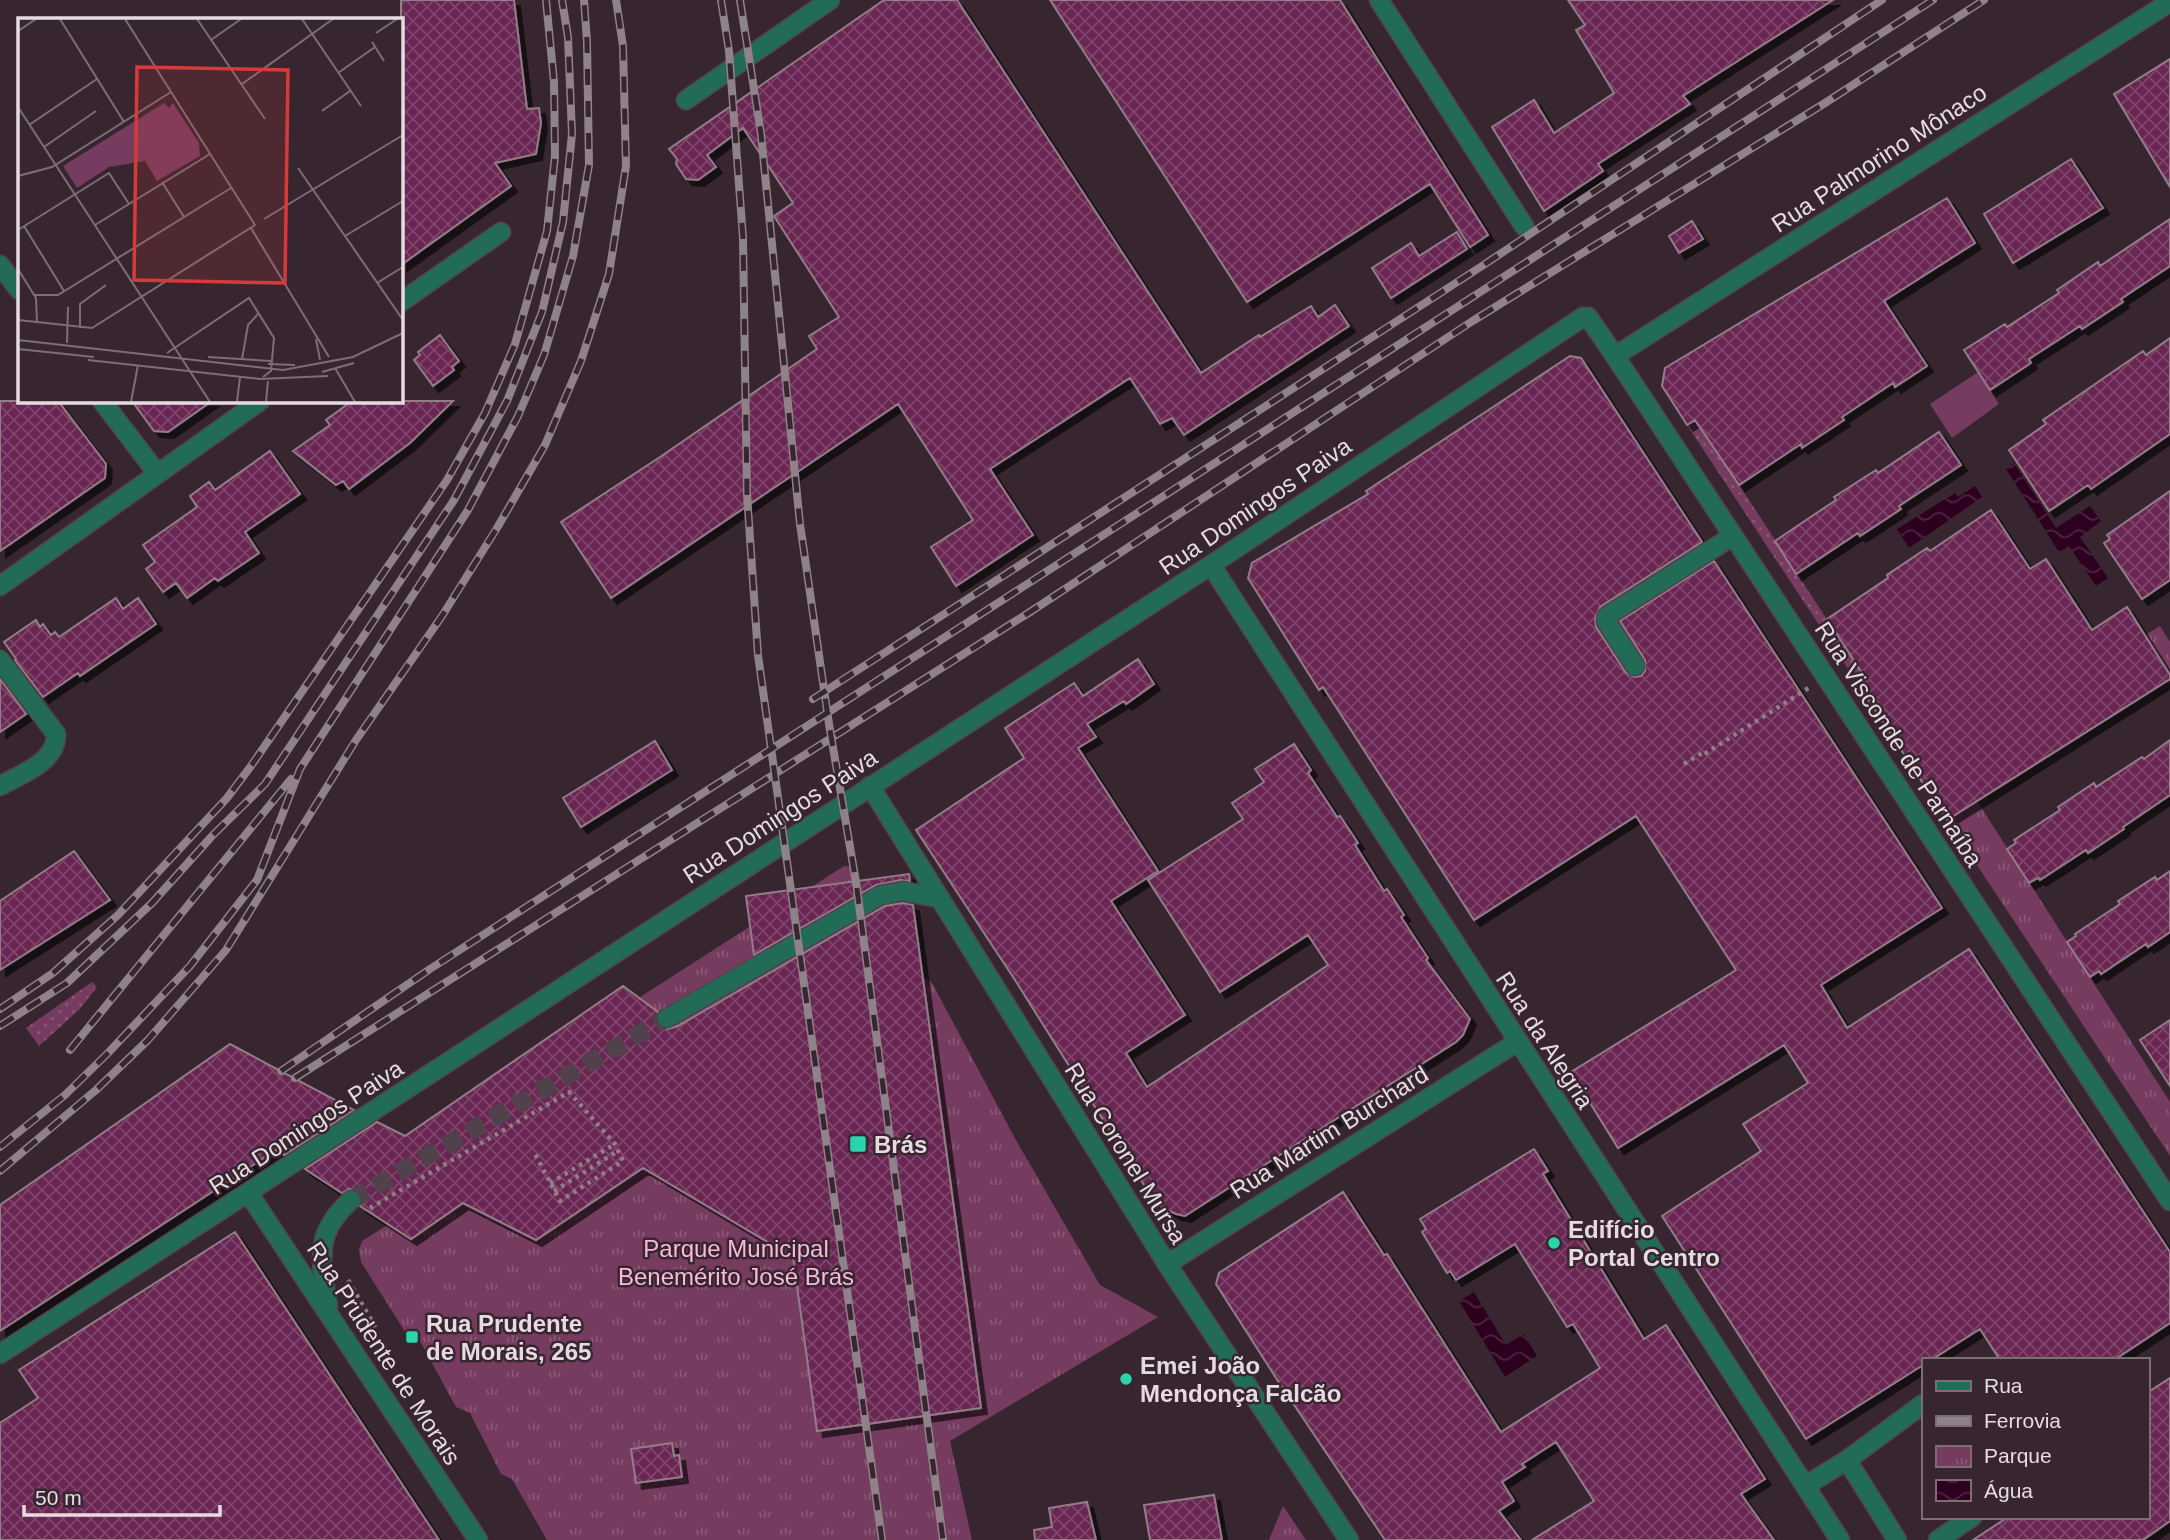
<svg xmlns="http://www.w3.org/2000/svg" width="2170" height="1540" viewBox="0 0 2170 1540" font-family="Helvetica,sans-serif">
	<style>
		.grass { fill: url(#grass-dots) }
		.park { fill: url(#park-tufts) }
		.pitch { fill: #763c5f }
		.water { fill: url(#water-waves) }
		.building { fill: url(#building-cross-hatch); stroke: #927d88; stroke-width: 2; filter: url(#shadow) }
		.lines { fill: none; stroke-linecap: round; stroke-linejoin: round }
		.minor-tunnel { stroke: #51414a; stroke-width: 18; stroke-dasharray: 18 9; stroke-linecap: butt }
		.minor-casing { stroke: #53434b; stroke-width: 21 }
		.path { stroke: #908189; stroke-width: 4.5; stroke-dasharray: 3.5 5; stroke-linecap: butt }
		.minor { stroke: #226b57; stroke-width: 18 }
		.rail-casing { stroke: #908289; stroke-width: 8 }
		.rail { stroke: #37262f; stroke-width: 5; stroke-dasharray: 16; stroke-linecap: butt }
		.poi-dot { fill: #2ad5ac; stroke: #37262f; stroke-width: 2.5 }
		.labels { text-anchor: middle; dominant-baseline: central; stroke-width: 5; stroke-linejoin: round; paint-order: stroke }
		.street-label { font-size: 24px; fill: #e7dbe1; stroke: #37262f }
		.poi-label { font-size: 24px; font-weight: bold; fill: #e7dbe1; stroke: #37262f; text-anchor: start }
		.park-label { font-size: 24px; fill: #f9b9dd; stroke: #37262f }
		.inset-road { fill: none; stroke: #7d6e76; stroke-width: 2 }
		.view { fill: #d83a3a; fill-opacity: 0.15; stroke: #d83a3a; stroke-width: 3.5 }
		.inset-edge { fill: none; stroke: #e7dbe1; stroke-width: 3.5 }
	</style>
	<defs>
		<pattern id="grass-dots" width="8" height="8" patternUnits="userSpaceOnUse" patternTransform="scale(1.75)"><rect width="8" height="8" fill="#763c5f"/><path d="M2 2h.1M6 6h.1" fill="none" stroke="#8a5876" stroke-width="1.8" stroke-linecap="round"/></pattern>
		<pattern id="park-tufts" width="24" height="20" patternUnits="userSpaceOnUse" patternTransform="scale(1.75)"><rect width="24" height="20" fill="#763c5f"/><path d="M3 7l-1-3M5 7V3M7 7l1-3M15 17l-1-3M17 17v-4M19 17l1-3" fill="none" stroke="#8a5876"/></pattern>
		<pattern id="water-waves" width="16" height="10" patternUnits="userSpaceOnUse" patternTransform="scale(1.75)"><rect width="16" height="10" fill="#2e001f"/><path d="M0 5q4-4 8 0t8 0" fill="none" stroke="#4c253f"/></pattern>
		<pattern id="building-cross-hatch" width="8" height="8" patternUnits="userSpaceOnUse" patternTransform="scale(1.75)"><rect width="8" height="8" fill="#6b2552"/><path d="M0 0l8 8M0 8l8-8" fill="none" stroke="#80446b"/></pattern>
		<filter id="shadow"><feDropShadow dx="6" dy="6" stdDeviation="0" flood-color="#0009"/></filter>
	</defs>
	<rect width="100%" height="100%" fill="#37262f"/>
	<path class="grass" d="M 1696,419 L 1864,676 L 1856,681 L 1687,425 Z
		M 92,982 L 97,987 L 80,1009 L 39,1046 L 26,1028 Z"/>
	<path class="park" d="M 2160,626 L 2170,642 L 2170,675 L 2145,635 Z
		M 1977,801 L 2170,1102 L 2170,1156 L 1947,820 Z
		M 844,866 L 856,867 L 854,886 L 896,881 L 907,965 L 932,983 L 1017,1142 L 1100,1285 L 1158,1317 L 950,1441 L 972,1540 L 547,1540 L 512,1479 L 501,1474 L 470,1413 L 456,1407 L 420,1341 L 409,1338 L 361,1262 L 359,1250 L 362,1241 L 414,1208 L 637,999 Z
		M 1283,1506 L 1306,1540 L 1269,1540 Z"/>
	<path class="pitch" d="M 1978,372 L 1999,404 L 1952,438 L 1930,404 Z"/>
	<path class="water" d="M 2014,463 L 2056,528 L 2090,506 L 2101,521 L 2080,537 L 2108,578 L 2096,586 L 2069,546 L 2059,552 L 2006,469 Z
		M 1975,486 L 1982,497 L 1909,548 L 1897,529 L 1955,493 L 1958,497 Z
		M 1474,1292 L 1506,1345 L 1524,1334 L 1537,1356 L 1505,1377 L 1459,1301 Z"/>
	<path class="building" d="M 401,0 L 514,0 L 527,109 L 539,108 L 541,123 L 536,154 L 495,163 L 511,186 L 401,265 Z
		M 884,0 L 957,0 L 1201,373 L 1259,335 L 1260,337 L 1311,306 L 1318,317 L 1335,305 L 1349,326 L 1184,435 L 1172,418 L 1160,424 L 1130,378 L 990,469 L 1033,535 L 956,586 L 931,547 L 973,520 L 898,404 L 611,598 L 561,522 L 660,457 L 817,349 L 809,336 L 839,317 L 774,216 L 793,203 L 743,128 L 707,155 L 716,167 L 698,180 L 686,179 L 676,164 L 677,159 L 669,149 Z
		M 1050,0 L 1340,0 L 1488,235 L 1470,247 L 1430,184 L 1247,302 Z
		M 1568,0 L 1833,0 L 1683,96 L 1690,104 L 1598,164 L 1603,171 L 1544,211 L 1492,127 L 1534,100 L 1554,133 L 1614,93 L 1576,30 L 1585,25 Z
		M 2170,59 L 2170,187 L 2114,94 Z
		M 2071,159 L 2103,208 L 2013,263 L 1984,214 Z
		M 1947,198 L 1975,243 L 1884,301 L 1927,366 L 1895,387 L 1893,383 L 1842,417 L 1844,420 L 1802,448 L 1801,444 L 1739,485 L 1695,420 L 1687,425 L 1666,392 L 1662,386 L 1665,368 Z
		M 2170,219 L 2170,266 L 2121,299 L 2123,302 L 2082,329 L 2080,326 L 2029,359 L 2031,363 L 1990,390 L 1964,350 L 2005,324 L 2007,327 L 2059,293 L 2057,290 L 2098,262 L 2100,266 Z
		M 1692,221 L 1703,239 L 1679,253 L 1669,236 Z
		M 1457,232 L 1467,249 L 1391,298 L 1372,268 L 1411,243 L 1419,256 Z
		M 440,335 L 459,361 L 452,367 L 454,370 L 433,386 L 414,360 L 420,355 L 418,352 Z
		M 2170,338 L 2170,434 L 2091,489 L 2088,485 L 2049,511 L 2009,450 L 2046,424 L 2043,420 L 2143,351 L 2146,355 Z
		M 1570,356 L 1581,358 L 1702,542 L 1600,607 L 1595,619 L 1596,627 L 1626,673 L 1635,677 L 1641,676 L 1645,671 L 1645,660 L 1620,621 L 1714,561 L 1942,908 L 1821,985 L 1847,1028 L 1969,949 L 2170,1252 L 2170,1323 L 2114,1360 L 2000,1360 L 1980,1329 L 1931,1360 L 1923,1360 L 1923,1365 L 1806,1439 L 1662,1216 L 1761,1151 L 1743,1124 L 1808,1083 L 1784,1045 L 1618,1148 L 1571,1072 L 1736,970 L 1636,816 L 1474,920 L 1323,687 L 1319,690 L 1248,578 L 1252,563 L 1368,494 L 1366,491 Z
		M 0,401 L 58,401 L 106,464 L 105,478 L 0,551 Z
		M 132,401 L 212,401 L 168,432 L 154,431 Z
		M 352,401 L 453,401 L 410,443 L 349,489 L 343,481 L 336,485 L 293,451 L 330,425 L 326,420 Z
		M 1939,432 L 1961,465 L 1899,506 L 1901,509 L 1860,536 L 1858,533 L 1796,574 L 1775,541 L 1836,500 L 1834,497 L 1876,470 L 1878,473 Z
		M 270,451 L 300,494 L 245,532 L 259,553 L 218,581 L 215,578 L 187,598 L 176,583 L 163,592 L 146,569 L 155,562 L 143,545 L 197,507 L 190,496 L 209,482 L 215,490 Z
		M 2170,491 L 2170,580 L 2142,599 L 2104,543 L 2110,539 L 2107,535 Z
		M 1991,510 L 2030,569 L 2046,559 L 2092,630 L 2127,607 L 2170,675 L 2170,679 L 1947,820 L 1856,681 L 1864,676 L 1827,619 L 1888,578 L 1887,575 L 1927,548 L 1930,551 Z
		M 116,598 L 123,609 L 138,598 L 156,624 L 80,676 L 78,673 L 43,697 L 15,660 L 16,659 L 4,642 L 36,620 L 40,627 L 43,624 L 51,635 L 55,632 L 59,637 Z
		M 1138,659 L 1154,684 L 1126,704 L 1124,701 L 1087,724 L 1096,737 L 1078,748 L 1158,871 L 1111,901 L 1185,1015 L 1126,1053 L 1147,1087 L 1328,965 L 1308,935 L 1220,992 L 1148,880 L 1243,819 L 1232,803 L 1264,782 L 1255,769 L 1294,744 L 1311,770 L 1308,773 L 1337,817 L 1340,816 L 1358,843 L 1355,845 L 1384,891 L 1387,889 L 1404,915 L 1401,917 L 1428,958 L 1426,960 L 1470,1019 L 1463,1035 L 1456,1042 L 1185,1216 L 1176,1214 L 1156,1204 L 1015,980 L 916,830 L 1024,758 L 1005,728 L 1074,683 L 1083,696 Z
		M 0,679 L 26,714 L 0,732 Z
		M 2170,740 L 2170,795 L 2123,827 L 2124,829 L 2088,853 L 2086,850 L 2040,880 L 2038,878 L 2029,883 L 2007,849 L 2016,843 L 2014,840 L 2060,810 L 2058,807 L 2094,783 L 2096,787 L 2142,757 L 2144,759 Z
		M 655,741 L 672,770 L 581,827 L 563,798 Z
		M 74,851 L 110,900 L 0,970 L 0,901 Z
		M 2170,871 L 2170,932 L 2148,947 L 2146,944 L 2101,974 L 2099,971 L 2090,977 L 2067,942 L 2076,936 L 2075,934 L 2120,904 L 2118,901 L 2155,877 L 2157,880 Z
		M 909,874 L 910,881 L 901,880 L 876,885 L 754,955 L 746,896 Z
		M 903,903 L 913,905 L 981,1408 L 817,1431 L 793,1257 L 643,1168 L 536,1240 L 463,1203 L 411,1239 L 360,1206 L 362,1198 L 358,1191 L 349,1189 L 342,1193 L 305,1169 L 377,1122 L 405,1136 L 623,986 L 658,1012 L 656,1019 L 661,1027 L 668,1029 L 678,1026 L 885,906 Z
		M 2170,1020 L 2170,1086 L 2140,1040 Z
		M 230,1044 L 354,1110 L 284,1155 L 276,1150 L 0,1331 L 0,1205 Z
		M 1534,1149 L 1548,1171 L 1543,1174 L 1644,1339 L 1666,1325 L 1765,1479 L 1741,1494 L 1774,1540 L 1532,1540 L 1594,1501 L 1556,1442 L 1522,1464 L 1525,1467 L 1502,1482 L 1514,1501 L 1499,1511 L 1521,1540 L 1385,1540 L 1276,1378 L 1216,1284 L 1219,1273 L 1343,1192 L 1384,1255 L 1387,1254 L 1501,1432 L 1600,1368 L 1573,1324 L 1567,1327 L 1515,1244 L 1456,1280 L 1450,1271 L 1447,1273 L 1422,1232 L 1426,1229 L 1420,1219 Z
		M 235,1232 L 439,1540 L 0,1540 L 0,1423 L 38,1398 L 19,1370 Z
		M 2170,1378 L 2170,1521 L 2143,1540 L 1973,1540 L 2008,1517 L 2147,1517 L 2147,1393 Z
		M 672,1443 L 674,1456 L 679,1455 L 682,1477 L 636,1483 L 631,1449 Z
		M 1214,1495 L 1222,1540 L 1150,1540 L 1144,1505 Z
		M 1087,1502 L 1096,1540 L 1035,1540 L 1034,1530 L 1052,1527 L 1049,1508 Z"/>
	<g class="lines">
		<path class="minor-tunnel" d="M 351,1200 L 667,1018"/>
		<g class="minor-casing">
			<path id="minor" d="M 1379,0 L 1524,226
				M 686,100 L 830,0
				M 0,265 L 19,290
				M 401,302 L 501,232
				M 1615,356 L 2170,2
				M 102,401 L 157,473
				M 1211,565 L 1840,1540
				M 0,586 L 260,401
				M 0,660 L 56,734 C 57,762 21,774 0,786
				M 1635,666 L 1606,621 L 1607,616 L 1733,536
				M 870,786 L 1167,1264 L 1349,1540
				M 667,1018 L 881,895 L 903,891 L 938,898
				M 249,1194 L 478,1540
				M 1167,1264 L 1517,1042
				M 328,1306 C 321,1260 313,1234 351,1200
				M 0,1354 L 1211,565 L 1583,317 L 1588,317 L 1615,356 L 2170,1201
				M 1805,1486 L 1847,1460
				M 1897,1540 L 1847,1460 L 1923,1404
				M 1938,1540 L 1972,1517"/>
		</g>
		<path class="path" d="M 1684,764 L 1702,753 L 1703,755 L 1810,687
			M 550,1183 L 615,1144
			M 554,1191 L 618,1151
			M 370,1208 L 569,1092 L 615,1144 L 623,1161 L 560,1201 L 534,1152
			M 348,1280 L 377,1330 L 366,1337"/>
		<use href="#minor" class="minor"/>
		<g class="rail-casing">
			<path id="rail" d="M 721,0 L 729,51 L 743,238 L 747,494 L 758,655 L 882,1540
				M 740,0 L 761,134 L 800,524 L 829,724 L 856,882 L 943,1540
				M 813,699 L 1482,266 L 1882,0
				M 0,1009 L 53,973 L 118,915 L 227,798 L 251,766 L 447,480 L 485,413 L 515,344 L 547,231 L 555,156 L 554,82 L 546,0
				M 0,1026 L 67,983 L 152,903 L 212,836 L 265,784 L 454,500 L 507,401 L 542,312 L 563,222 L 572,134 L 568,37 L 562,0
				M 70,1050 L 291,779
				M 281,1071 L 430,969 L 1933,0
				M 295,1078 L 1030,612 L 1471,322 L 1825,103 L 1984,0
				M 0,1147 L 65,1095 L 108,1053 L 190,966 L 257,880 L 300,769 L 468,510 L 518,416 L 544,355 L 573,256 L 589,165 L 587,42 L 584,0
				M 0,1171 L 96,1090 L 148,1040 L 226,950 L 356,740 L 442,616 L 497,528 L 545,445 L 581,361 L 609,274 L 626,166 L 623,46 L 616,0"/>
		</g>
		<use href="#rail" class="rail"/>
	</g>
	<g class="poi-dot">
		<rect x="849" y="1135" width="18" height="18" rx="3.5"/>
		<circle cx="1554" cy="1243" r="7"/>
		<rect x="405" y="1330" width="14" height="14" rx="3.5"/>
		<circle cx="1126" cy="1379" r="7"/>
	</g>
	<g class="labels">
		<g class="street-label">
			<text transform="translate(1879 158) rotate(-33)">Rua Palmorino Mônaco</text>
			<text transform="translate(1255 506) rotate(-34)">Rua Domingos Paiva</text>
			<text transform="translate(1899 744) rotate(57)">Rua Visconde de Parnaíba</text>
			<text transform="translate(780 816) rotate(-33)">Rua Domingos Paiva</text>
			<text transform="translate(1545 1040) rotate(57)">Rua da Alegria</text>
			<text transform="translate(306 1127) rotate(-33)">Rua Domingos Paiva</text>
			<text transform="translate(1329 1132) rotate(-32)">Rua Martim Burchard</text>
			<text transform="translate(1126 1153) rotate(58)">Rua Coronel Mursa</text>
			<text transform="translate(384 1353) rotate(57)">Rua Prudente de Morais</text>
		</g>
		<g class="poi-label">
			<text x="874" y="1144">Brás</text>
			<text x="1568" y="1229">Edifício<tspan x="1568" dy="28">Portal Centro</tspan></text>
			<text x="426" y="1323">Rua Prudente<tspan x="426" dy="28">de Morais, 265</tspan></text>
			<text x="1140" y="1365">Emei João<tspan x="1140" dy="28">Mendonça Falcão</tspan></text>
		</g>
		<g class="park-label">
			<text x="736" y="1248">Parque Municipal<tspan x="736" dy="28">Benemérito José Brás</tspan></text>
		</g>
	</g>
	<g transform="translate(18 18)">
		<rect width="385" height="385" fill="#37262f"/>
		<path d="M 146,85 L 151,90 L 155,85 L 181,125 L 182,138 L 139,163 L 127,143 L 91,149 L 59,170 L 45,148 Z" fill="#763c5f"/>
		<path class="inset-road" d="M 42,1 L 106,104M 179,1 L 247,101M 284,1 L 343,88M 0,13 L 18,1M 358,15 L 379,1M 193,22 L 223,1M 354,24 L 366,43M 320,55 L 357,29M 224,66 L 315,1M 0,89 L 192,384M 304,93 L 332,73M 11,107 L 79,61M 26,129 L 78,93M 280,150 L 385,302M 0,158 L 34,149 L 153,74M 144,164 L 166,199M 246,201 L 385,117M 77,207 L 192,136M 6,208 L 46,273M 233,210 L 311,339M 0,212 L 91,155 L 111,186M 327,218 L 385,183M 0,251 L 18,280 L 19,304M 359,265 L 385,249M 16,277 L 40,277 L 213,170M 0,302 L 74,310 L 237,207 L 107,1M 62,310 L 62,286 L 88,267M 298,321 L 302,342M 0,322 L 265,352 L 335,339 L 385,315M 49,325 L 50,289M 0,331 L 76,339M 149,335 L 231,280 L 256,320 L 253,353 L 245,359M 190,339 L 253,343M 224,341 L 230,307 L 241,295M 70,342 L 242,361 L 310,358M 250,346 L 277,347M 317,350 L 337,384M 304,354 L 336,345M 113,384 L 120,347M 219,384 L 222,359M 248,384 L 250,363"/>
		<path class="view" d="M 119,49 L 270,52 L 267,265 L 116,262 Z"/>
		<rect width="385" height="385" class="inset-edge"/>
	</g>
	<rect x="1922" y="1358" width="228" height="161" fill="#37262f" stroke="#7d6e76" stroke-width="2"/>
	<rect x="1936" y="1381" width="35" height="10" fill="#226b57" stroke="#7d6e76" stroke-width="2"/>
	<text x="1984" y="1393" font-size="21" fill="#e7dbe1">Rua</text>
	<rect x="1936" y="1416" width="35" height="10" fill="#908289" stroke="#7d6e76" stroke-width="2"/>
	<text x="1984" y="1428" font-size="21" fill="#e7dbe1">Ferrovia</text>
	<rect x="1936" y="1446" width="35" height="21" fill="url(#park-tufts)" stroke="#7d6e76" stroke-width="2"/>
	<text x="1984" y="1463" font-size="21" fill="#e7dbe1">Parque</text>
	<rect x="1936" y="1480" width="35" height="21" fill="url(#water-waves)" stroke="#7d6e76" stroke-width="2"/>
	<text x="1984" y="1498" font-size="21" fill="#e7dbe1">Água</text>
	<path d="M24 1505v10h196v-10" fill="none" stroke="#e7dbe1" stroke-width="3.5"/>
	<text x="35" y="1505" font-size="21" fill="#e7dbe1" stroke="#37262f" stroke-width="5" paint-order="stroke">50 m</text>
</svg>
